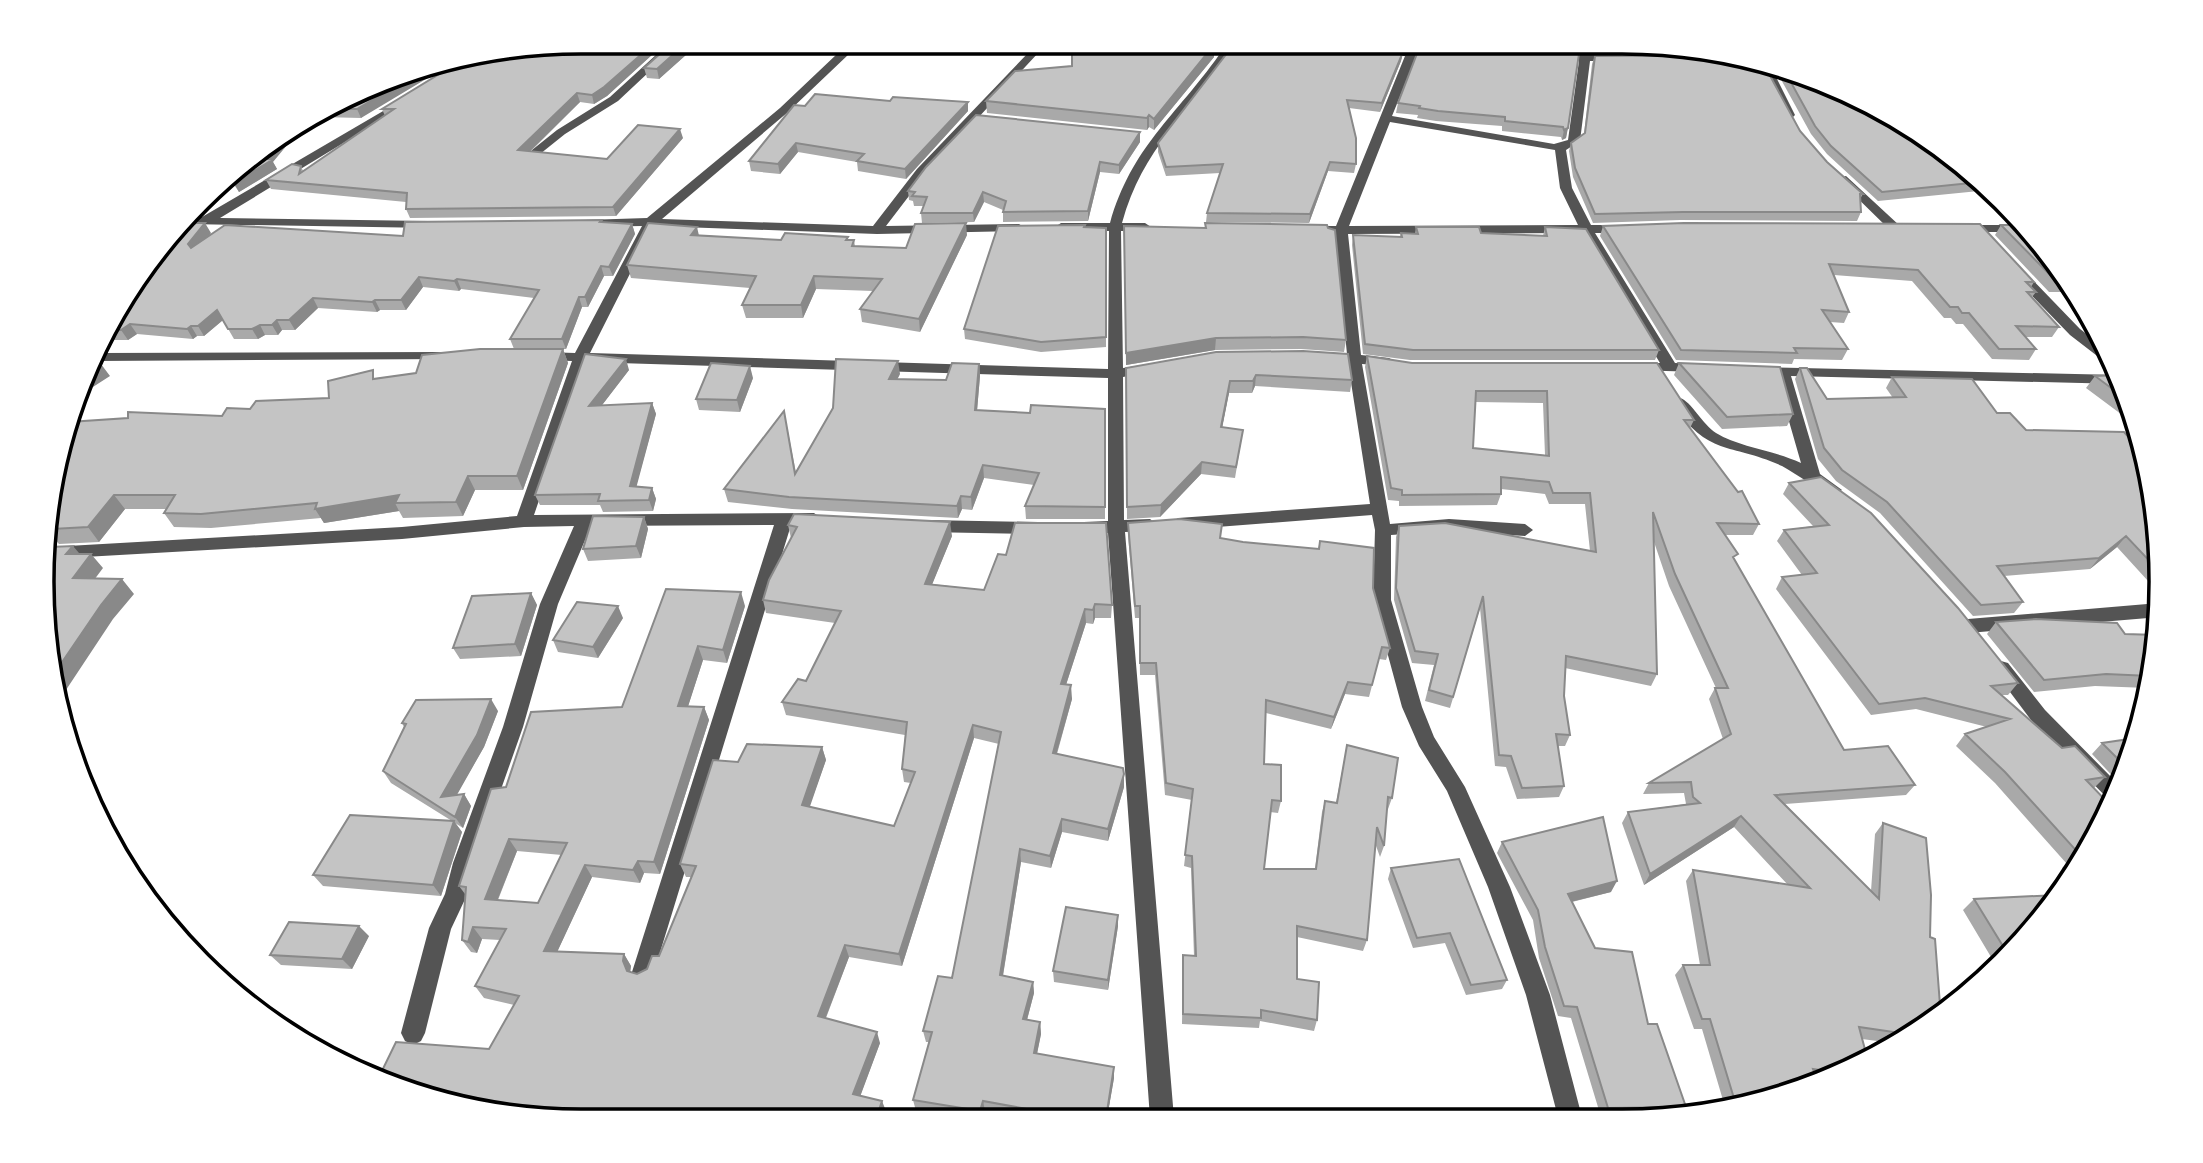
<svg xmlns="http://www.w3.org/2000/svg" width="2203" height="1163" viewBox="0 0 2203 1163" font-family="Raleway,sans-serif">
	<style>
		.lines { fill: none; stroke-linecap: round; stroke-linejoin: round }
		.minor { fill: #545454; fill-rule: evenodd }
		.wall { fill: #a9a9a9; fill-rule: evenodd }
		.shaded-wall { fill: #898989 }
		.building { fill: #c4c4c4; stroke: #898989; stroke-width: 2; fill-rule: evenodd }
		.rim { fill: none; stroke: #000; stroke-width: 3.5 }
	</style>
	<rect width="100%" height="100%" fill="#fff"/>
	<g class="lines">
		<path class="minor" d="M 1230,43 L 1235,46 L 1233,49 L 1251,49 L 1256,52 L 1251,55 L 1229,55 C 1187,116 1143,147 1122,223 L 1145,223 L 1151,227 L 1145,231 L 1121,231 L 1123,368 L 1149,364 L 1156,368 L 1154,371 L 1123,377 L 1124,520 L 1150,519 L 1158,525 L 1150,531 L 1125,532 L 1174,1118 L 1150,1118 L 1108,533 L 1084,534 L 1076,528 L 1084,522 L 1108,521 L 1108,378 L 586,362 L 534,515 L 814,513 L 822,519 L 814,525 L 791,525 L 654,972 L 651,980 L 643,983 L 635,980 L 632,972 L 774,525 L 591,526 L 558,604 L 523,727 L 475,863 L 467,895 L 451,929 L 425,1033 L 421,1041 L 413,1045 L 405,1041 L 401,1033 L 429,928 L 445,894 L 453,863 L 503,727 L 540,604 L 574,526 L 524,527 L 402,539 L 49,559 L 50,547 L 402,527 L 517,516 L 572,361 L 544,360 L 537,356 L 544,352 L 575,353 L 642,226 L 589,227 L 583,223 L 585,220 L 647,218 L 780,108 L 837,54 L 625,48 L 625,44 L 629,43 L 843,48 L 850,44 L 854,48 L 1094,46 L 1099,49 L 1094,52 L 1039,52 L 925,175 L 886,226 L 1019,224 L 1025,228 L 1023,231 L 877,234 L 654,226 L 590,353 L 1108,369 L 1109,231 L 1061,231 L 1055,227 L 1061,223 L 1110,223 C 1132,146 1176,116 1219,55 L 1192,54 L 1187,51 C 1200,44 1217,51 1230,43 ZM 1028,53 L 917,169 L 873,226 L 662,219 L 788,112 L 849,54 Z
			M 1411,43 L 1421,43 L 1418,51 L 1440,51 L 1445,54 L 1440,57 L 1416,57 L 1392,116 L 1554,144 L 1568,140 L 1579,61 L 1556,61 L 1551,58 L 1552,56 L 1580,55 L 1582,43 L 1592,43 L 1591,55 L 1619,56 L 1620,58 L 1615,61 L 1590,61 L 1580,141 L 1566,150 L 1572,188 L 1591,225 L 1624,225 L 1630,229 L 1624,233 L 1595,233 L 1675,363 L 1700,364 L 1707,368 L 1700,372 L 1632,370 L 1630,367 L 1632,364 L 1660,363 L 1582,233 L 1348,234 L 1361,355 L 1389,358 L 1396,362 L 1389,366 L 1362,364 L 1390,524 L 1449,519 L 1525,524 L 1533,530 L 1525,536 L 1449,531 L 1391,535 L 1391,600 L 1422,707 L 1434,737 L 1465,787 L 1510,887 L 1550,995 L 1582,1117 L 1558,1117 L 1526,995 L 1488,887 L 1447,791 L 1419,746 L 1402,707 L 1373,600 L 1375,530 L 1372,515 L 1178,530 L 1170,524 L 1178,518 L 1370,504 L 1348,363 L 1326,361 L 1319,357 L 1326,353 L 1347,354 L 1335,234 L 1313,234 L 1307,230 L 1313,226 L 1336,226 L 1405,56 L 1381,56 L 1376,53 L 1381,50 L 1408,50 ZM 1390,122 L 1555,150 L 1560,188 L 1578,225 L 1349,226 Z
			M 657,54 L 666,56 L 618,101 L 565,134 L 540,154 L 532,154 L 532,150 L 557,130 L 610,97 Z
			M 1759,60 L 1769,63 L 1795,115 L 1793,117 L 1783,115 Z
			M 402,100 L 406,101 L 406,105 L 220,218 L 428,221 L 432,222 L 432,228 L 187,224 L 193,217 L 202,217 Z
			M 1846,176 L 1900,226 L 1900,232 L 1892,232 L 1842,183 L 1842,177 Z
			M 1960,225 L 2026,225 L 2032,232 L 1956,232 L 1954,229 Z
			M 2016,267 L 2021,268 L 2080,329 L 2105,348 L 2112,363 L 2105,362 L 2070,335 L 2011,274 L 2011,268 Z
			M 446,352 L 453,356 L 451,359 L 97,361 L 101,353 Z
			M 1759,367 L 2118,375 L 2121,384 L 1791,376 L 1820,474 L 1842,490 L 1834,495 C 1816,490 1799,475 1782,466 C 1730,442 1709,458 1672,403 L 1680,398 C 1691,401 1703,425 1716,433 C 1741,448 1774,450 1801,463 L 1776,376 L 1754,374 L 1752,371 L 1754,368 Z
			M 926,520 L 1038,522 L 1046,528 L 1038,534 L 926,532 L 918,526 Z
			M 2159,603 L 2160,617 L 1968,633 L 1962,631 L 1959,626 L 1962,621 L 1968,619 Z
			M 2001,661 L 2008,663 L 2045,710 L 2119,785 L 2112,803 L 2031,720 L 1992,668 L 1994,663 Z"/>
	</g>
	<path class="wall" d="M 759,42 L 811,42 L 808,45 Z
		M 939,42 L 1001,42 L 1000,44 Z
		M 1072,43 L 1228,43 L 1222,45 L 1206,45 L 1214,45 L 1214,57 L 1154,130 L 1149,127 L 1147,130 L 987,113 L 986,101 L 1072,66 Z
		M 1234,43 L 1409,43 L 1405,49 L 1237,45 Z
		M 1422,43 L 1580,43 L 1578,52 L 1421,49 Z
		M 1595,43 L 1656,43 L 1718,53 L 1594,52 Z
		M 685,44 L 687,54 L 659,79 L 647,78 L 644,68 Z
		M 1403,52 L 1401,61 L 1380,112 L 1349,108 L 1356,164 L 1354,173 L 1328,171 L 1309,223 L 1206,222 L 1207,213 L 1220,173 L 1166,176 L 1158,152 L 1158,143 Z
		M 654,53 L 607,96 L 594,104 L 580,102 L 530,152 L 607,159 L 683,138 L 616,216 L 410,218 L 406,209 L 406,202 L 271,189 L 266,180 L 301,166 L 303,171 L 385,116 L 382,109 Z
		M 1579,54 L 1566,138 L 1562,140 L 1561,137 L 1502,131 L 1502,126 L 1436,121 L 1417,118 L 1418,115 L 1396,113 L 1398,103 Z
		M 1595,56 L 1800,131 L 1827,162 L 1863,194 L 1860,199 L 1861,212 L 1857,221 L 1680,220 L 1593,223 L 1573,177 L 1569,151 L 1571,143 L 1584,134 L 1592,64 Z
		M 1773,65 L 1860,98 L 1950,154 L 1989,190 L 1878,201 L 1827,154 L 1811,134 Z
		M 408,71 L 361,118 L 320,117 Z
		M 805,106 L 968,111 L 906,179 L 858,171 L 857,162 L 798,152 L 780,174 L 751,171 L 749,161 Z
		M 1140,132 L 1140,142 L 1119,174 L 1100,172 L 1088,221 L 1003,222 L 1003,210 L 984,202 L 974,222 L 922,223 L 921,213 L 923,206 L 914,206 L 913,201 L 909,200 L 908,191 Z
		M 253,154 L 273,162 L 277,169 L 239,192 L 235,186 L 229,185 L 196,215 Z
		M 602,222 L 632,224 L 635,234 L 613,276 L 604,276 L 588,307 L 582,307 L 566,349 L 563,349 L 568,363 L 523,490 L 475,490 L 463,516 L 403,518 L 399,511 L 324,523 L 321,518 L 211,528 L 174,527 L 164,513 L 166,509 L 125,509 L 99,542 L 59,544 L 51,535 L 60,442 L 222,416 L 250,409 L 329,398 L 377,378 L 416,373 L 514,349 L 510,339 L 534,298 L 461,289 L 459,291 L 423,287 L 406,310 L 380,310 L 377,312 L 318,308 L 295,330 L 282,330 L 278,335 L 265,335 L 258,339 L 234,339 L 223,320 L 204,336 L 197,336 L 193,339 L 137,334 L 128,340 L 106,340 L 133,282 L 211,233 L 209,236 L 403,236 Z
		M 1205,223 L 1346,340 L 1344,352 L 1301,349 L 1215,350 L 1126,365 L 1124,226 L 1205,228 Z
		M 2001,225 L 2027,226 L 2075,292 L 2049,292 L 1995,235 Z
		M 1603,226 L 2034,282 L 2031,287 L 2036,292 L 2032,297 L 2059,327 L 2052,337 L 2026,337 L 2036,349 L 2029,360 L 1992,359 L 1963,324 L 1956,324 L 1951,318 L 1944,318 L 1912,281 L 1834,275 L 1849,312 L 1844,323 L 1830,322 L 1848,349 L 1842,360 L 1794,359 L 1792,364 L 1676,360 L 1600,236 Z
		M 1085,227 L 1106,228 L 1106,347 L 1041,352 L 965,339 L 964,329 Z
		M 1416,227 L 1481,233 L 1543,236 L 1545,227 L 1659,350 L 1655,360 L 1410,360 L 1363,354 L 1352,245 L 1353,235 L 1400,237 L 1401,233 L 1415,234 Z
		M 699,235 L 781,240 L 848,237 L 848,240 L 854,240 L 855,246 L 906,248 L 967,235 L 920,332 L 862,322 L 860,309 L 873,291 L 816,289 L 803,318 L 746,318 L 742,305 L 750,288 L 631,278 L 627,265 Z
		M 585,354 L 629,370 L 601,406 L 652,403 L 656,414 L 636,486 L 652,488 L 656,499 L 653,511 L 603,512 L 600,505 L 540,505 L 535,495 Z
		M 1367,356 L 1694,420 L 1690,428 L 1759,524 L 1753,535 L 1725,535 L 1735,560 L 1844,750 L 1915,785 L 1906,795 L 1785,804 L 1871,891 L 1875,834 L 1883,823 L 1930,937 L 1940,1005 L 1945,1012 L 1892,1043 L 1862,1039 L 1867,1057 L 1828,1080 L 1824,1081 L 1817,1080 L 1818,1083 L 1725,1107 L 1702,1029 L 1694,1029 L 1675,975 L 1683,965 L 1700,965 L 1686,881 L 1693,870 L 1788,885 L 1734,827 L 1644,885 L 1622,823 L 1628,812 L 1686,804 L 1684,793 L 1643,794 L 1649,783 L 1723,739 L 1709,699 L 1715,688 L 1716,688 L 1669,586 L 1653,539 L 1657,674 L 1651,686 L 1565,668 L 1564,696 L 1570,735 L 1565,746 L 1558,746 L 1564,786 L 1559,797 L 1517,799 L 1506,767 L 1495,766 L 1480,608 L 1450,708 L 1425,701 L 1434,665 L 1412,663 L 1394,600 L 1396,537 L 1399,526 L 1590,551 L 1585,504 L 1549,504 L 1545,494 L 1501,489 L 1501,494 L 1497,505 L 1399,506 L 1399,501 L 1388,500 L 1365,367 ZM 1475,402 L 1543,403 L 1545,455 L 1473,448 Z
		M 1679,363 L 1793,414 L 1787,426 L 1722,429 L 1674,375 Z
		M 979,364 L 980,376 L 977,410 L 1030,413 L 1105,409 L 1105,519 L 1026,519 L 1025,506 L 1034,485 L 984,478 L 972,510 L 962,509 L 958,518 L 792,509 L 728,502 L 724,489 L 784,411 L 796,473 L 900,374 L 897,379 L 946,380 Z
		M 1126,368 L 1352,380 L 1350,392 L 1255,386 L 1252,393 L 1229,393 L 1222,427 L 1243,430 L 1235,478 L 1201,474 L 1160,517 L 1127,519 Z
		M 1800,368 L 1827,399 L 1893,398 L 1886,388 L 1892,377 L 1997,413 L 2156,511 L 2159,593 L 2117,547 L 2090,569 L 2004,576 L 2023,602 L 2014,613 L 1973,616 L 1880,513 L 1836,481 L 1818,459 L 1795,379 Z
		M 2118,375 L 2132,408 L 2137,426 L 2086,388 L 2095,376 Z
		M 753,378 L 740,412 L 699,410 L 696,399 Z
		M 1789,483 L 2018,683 L 2008,695 L 2002,695 L 2062,748 L 2105,777 L 2094,788 L 2105,820 L 2068,876 L 2062,868 L 2067,864 L 1995,783 L 1956,746 L 1965,734 L 1987,727 L 1916,709 L 1871,715 L 1776,589 L 1782,577 L 1802,575 L 1777,541 L 1784,530 L 1813,526 L 1783,494 Z
		M 644,517 L 648,529 L 641,558 L 588,561 L 583,549 Z
		M 1128,523 L 1243,542 L 1318,549 L 1320,541 L 1373,588 L 1390,648 L 1386,660 L 1379,659 L 1369,697 L 1345,694 L 1331,729 L 1266,713 L 1264,764 L 1281,801 L 1278,813 L 1270,812 L 1264,869 L 1315,869 L 1322,812 L 1325,801 L 1336,803 L 1347,745 L 1392,798 L 1388,809 L 1387,809 L 1384,846 L 1380,857 L 1375,843 L 1367,940 L 1363,951 L 1297,937 L 1297,979 L 1317,1020 L 1314,1031 L 1260,1021 L 1259,1028 L 1182,1024 L 1183,955 L 1194,956 L 1191,868 L 1184,866 L 1192,800 L 1165,795 L 1155,675 L 1140,675 L 1139,618 L 1135,618 L 1128,535 Z
		M 788,525 L 952,536 L 932,584 L 1112,605 L 1111,618 L 1095,618 L 1093,624 L 1086,623 L 1066,685 L 1072,699 L 1057,754 L 1124,774 L 1124,787 L 1108,841 L 1062,832 L 1051,868 L 1021,862 L 1003,976 L 1033,982 L 1034,993 L 1027,1020 L 1040,1022 L 1041,1034 L 1037,1053 L 1114,1078 L 1107,1118 L 1022,1118 L 985,1111 L 983,1119 L 963,1119 L 916,1111 L 913,1100 L 929,1042 L 926,1042 L 923,1031 L 952,978 L 999,744 L 974,738 L 902,966 L 849,957 L 826,1018 L 880,1043 L 860,1096 L 886,1111 L 883,1119 L 547,1120 L 489,1049 L 514,1005 L 484,998 L 475,986 L 500,940 L 482,939 L 477,953 L 471,952 L 462,940 L 465,894 L 459,886 L 506,787 L 622,707 L 745,606 L 727,663 L 703,660 L 688,706 L 704,707 L 709,720 L 660,874 L 644,873 L 640,883 L 592,877 L 557,952 L 624,954 L 631,966 L 630,972 L 637,974 L 647,969 L 659,956 L 691,877 L 686,877 L 680,864 L 738,762 L 822,747 L 826,760 L 809,807 L 894,826 L 911,783 L 904,782 L 902,769 L 905,735 L 786,715 L 782,702 L 806,681 L 835,623 L 766,613 L 763,600 L 791,538 ZM 517,851 L 562,855 L 538,903 L 498,900 Z
		M 531,593 L 537,605 L 521,656 L 460,659 L 453,648 Z
		M 623,618 L 598,658 L 558,652 L 553,640 Z
		M 1996,622 L 2125,634 L 2157,635 L 2148,688 L 2095,686 L 2034,692 L 1987,634 Z
		M 498,711 L 484,747 L 456,795 L 464,794 L 471,806 L 463,828 L 455,823 L 462,832 L 441,896 L 323,886 L 313,875 L 452,821 L 391,783 L 383,771 L 404,727 L 402,723 Z
		M 2136,738 L 2119,783 L 2092,754 L 2102,743 Z
		M 1502,842 L 1611,892 L 1572,902 L 1595,948 L 1648,1024 L 1686,1107 L 1678,1116 L 1601,1117 L 1571,1018 L 1558,1016 L 1539,958 L 1533,920 L 1497,853 Z
		M 1391,868 L 1507,980 L 1502,989 L 1466,995 L 1445,943 L 1413,948 L 1388,879 Z
		M 1974,899 L 2027,937 L 2000,962 L 1999,961 L 1994,962 L 1963,910 Z
		M 1118,915 L 1118,926 L 1108,990 L 1054,982 L 1053,971 Z
		M 369,936 L 352,969 L 281,965 L 270,955 Z"/>
	<path class="shaded-wall" d="M 685,44 L 687,54 L 659,79 L 657,69 Z
		M 652,45 L 654,53 L 607,96 L 594,104 L 592,95 Z
		M 1214,45 L 1214,57 L 1154,130 L 1154,119 Z
		M 1403,52 L 1401,61 L 1380,112 L 1382,103 Z
		M 451,64 L 361,118 L 357,109 L 426,68 Z
		M 577,93 L 580,102 L 521,160 L 518,150 Z
		M 968,102 L 968,111 L 906,179 L 905,169 Z
		M 1149,115 L 1149,127 L 1147,130 L 1147,118 Z
		M 302,127 L 273,162 L 277,169 L 239,192 L 234,183 L 263,158 L 279,140 Z
		M 1568,128 L 1566,138 L 1562,140 L 1564,130 Z
		M 680,129 L 683,138 L 616,216 L 613,207 Z
		M 1140,132 L 1140,142 L 1119,174 L 1119,165 Z
		M 796,143 L 798,152 L 780,174 L 778,164 Z
		M 1100,162 L 1100,172 L 1088,221 L 1088,211 Z
		M 1330,162 L 1328,171 L 1309,223 L 1310,214 Z
		M 227,181 L 229,185 L 196,215 Z
		M 983,192 L 984,202 L 974,222 L 973,213 Z
		M 205,223 L 211,233 L 194,253 L 188,244 Z
		M 966,223 L 967,235 L 920,332 L 919,319 Z
		M 632,224 L 635,234 L 613,276 L 609,267 Z
		M 697,227 L 700,240 L 691,235 Z
		M 601,266 L 604,276 L 588,307 L 585,297 Z
		M 814,276 L 816,289 L 803,318 L 801,305 Z
		M 419,277 L 423,287 L 406,310 L 401,300 Z
		M 457,279 L 461,289 L 459,291 L 454,281 Z
		M 579,297 L 582,307 L 566,349 L 562,339 Z
		M 313,298 L 318,308 L 295,330 L 289,320 Z
		M 375,300 L 380,310 L 377,312 L 372,302 Z
		M 217,310 L 223,320 L 204,336 L 198,326 Z
		M 277,320 L 282,330 L 278,335 L 272,325 Z
		M 130,324 L 137,334 L 128,340 L 121,330 Z
		M 260,325 L 265,335 L 258,339 L 252,329 Z
		M 191,326 L 197,336 L 193,339 L 187,329 Z
		M 1216,338 L 1215,350 L 1126,365 L 1126,353 Z
		M 563,349 L 568,363 L 523,490 L 517,476 Z
		M 626,359 L 629,370 L 593,417 L 589,406 Z
		M 898,361 L 900,374 L 891,392 L 889,379 Z
		M 101,364 L 110,376 L 82,394 L 93,370 Z
		M 979,364 L 980,376 L 976,423 L 975,410 Z
		M 750,366 L 753,378 L 740,412 L 737,400 Z
		M 1256,375 L 1255,386 L 1252,393 L 1253,381 Z
		M 1230,381 L 1229,393 L 1220,439 L 1221,427 Z
		M 652,403 L 656,414 L 634,496 L 630,486 Z
		M 1202,462 L 1201,474 L 1160,517 L 1161,505 Z
		M 983,465 L 984,478 L 972,510 L 971,497 Z
		M 468,476 L 475,490 L 463,516 L 456,502 Z
		M 652,488 L 656,499 L 653,511 L 649,500 Z
		M 114,495 L 125,509 L 99,542 L 88,527 Z
		M 399,495 L 395,503 L 399,511 L 324,523 L 315,509 Z
		M 961,496 L 962,509 L 958,518 L 957,506 Z
		M 644,517 L 648,529 L 641,558 L 636,546 Z
		M 950,522 L 952,536 L 927,597 L 925,584 Z
		M 2126,536 L 2117,547 L 2090,569 L 2099,558 Z
		M 73,546 L 85,560 L 66,554 Z
		M 91,554 L 103,568 L 85,592 L 73,578 Z
		M 122,579 L 134,594 L 113,619 L 62,696 L 56,671 L 101,605 Z
		M 741,592 L 745,606 L 727,663 L 723,650 Z
		M 531,593 L 537,605 L 521,656 L 515,644 Z
		M 1095,604 L 1095,618 L 1093,624 L 1093,610 Z
		M 618,606 L 623,618 L 598,658 L 593,647 Z
		M 1085,609 L 1086,623 L 1062,697 L 1061,684 Z
		M 698,646 L 703,660 L 684,719 L 678,706 Z
		M 1348,682 L 1345,694 L 1331,729 L 1334,717 Z
		M 1071,685 L 1072,699 L 1053,766 L 1053,753 Z
		M 491,699 L 498,711 L 484,747 L 449,809 L 441,797 Z
		M 704,707 L 709,720 L 660,874 L 654,862 Z
		M 973,725 L 974,738 L 902,966 L 899,954 Z
		M 822,747 L 826,760 L 806,818 L 802,805 Z
		M 1124,774 L 1124,787 L 1108,841 L 1108,829 Z
		M 464,794 L 471,806 L 463,828 L 455,817 Z
		M 1741,816 L 1734,827 L 1644,885 L 1650,874 Z
		M 1062,819 L 1062,832 L 1051,868 L 1050,856 Z
		M 454,821 L 462,832 L 441,896 L 433,885 Z
		M 509,839 L 517,851 L 493,911 L 485,899 Z
		M 1020,849 L 1021,862 L 1001,987 L 1000,975 Z
		M 638,861 L 644,873 L 640,883 L 633,870 Z
		M 585,865 L 592,877 L 552,963 L 544,951 Z
		M 1617,881 L 1611,892 L 1562,904 L 1568,894 Z
		M 1118,915 L 1118,926 L 1108,990 L 1108,980 Z
		M 359,926 L 369,936 L 352,969 L 342,959 Z
		M 473,927 L 482,939 L 477,953 L 468,942 Z
		M 845,945 L 849,957 L 822,1027 L 818,1016 Z
		M 624,954 L 631,966 L 630,973 L 627,971 L 623,961 Z
		M 1033,982 L 1034,993 L 1024,1031 L 1023,1019 Z
		M 1040,1022 L 1041,1034 L 1035,1064 L 1034,1053 Z
		M 877,1032 L 880,1043 L 857,1105 L 853,1094 Z
		M 1114,1067 L 1114,1078 L 1107,1118 L 1106,1118 Z
		M 882,1101 L 886,1111 L 883,1119 L 876,1119 Z
		M 983,1101 L 985,1111 L 983,1119 L 982,1119 L 980,1111 Z
		M 552,1114 L 557,1120 L 549,1120 Z"/>
	<path class="building" d="M 574,43 L 652,45 L 604,87 L 592,95 L 577,93 L 518,150 L 607,159 L 638,125 L 680,129 L 613,207 L 406,209 L 407,193 L 266,180 L 292,164 L 301,166 L 299,174 L 394,109 L 382,109 L 459,62 Z
		M 1502,43 L 1580,43 L 1580,44 Z
		M 1596,43 L 1656,43 L 1667,45 L 1596,44 Z
		M 671,44 L 685,44 L 657,69 L 644,68 Z
		M 1072,44 L 1214,45 L 1154,119 L 1149,115 L 1147,118 L 986,101 L 1015,71 L 1072,66 Z
		M 1231,48 L 1403,52 L 1382,103 L 1347,100 L 1356,138 L 1356,164 L 1330,162 L 1310,214 L 1207,213 L 1223,164 L 1166,167 L 1158,143 Z
		M 1418,51 L 1579,54 L 1568,128 L 1564,130 L 1563,127 L 1505,121 L 1505,117 L 1438,111 L 1419,108 L 1420,106 L 1398,103 Z
		M 1730,55 L 1762,61 L 1800,131 L 1827,162 L 1863,194 L 1860,194 L 1861,212 L 1683,212 L 1595,214 L 1575,168 L 1571,143 L 1585,133 L 1595,56 Z
		M 426,68 L 357,109 L 337,109 L 408,71 Z
		M 1783,68 L 1860,98 L 1950,154 L 1981,182 L 1882,192 L 1831,146 L 1815,126 Z
		M 815,94 L 890,101 L 893,97 L 968,102 L 905,169 L 857,161 L 864,154 L 796,143 L 778,164 L 749,161 L 794,105 L 805,106 Z
		M 976,115 L 1140,132 L 1119,165 L 1100,162 L 1088,211 L 1003,212 L 1006,201 L 983,192 L 973,213 L 921,213 L 927,197 L 912,196 L 915,192 L 908,191 L 926,167 Z
		M 279,140 L 263,158 L 272,160 L 234,183 L 235,177 L 231,177 L 253,154 Z
		M 602,220 L 600,222 L 632,224 L 609,267 L 601,266 L 585,297 L 579,297 L 562,339 L 510,339 L 539,290 L 457,279 L 454,281 L 419,277 L 401,300 L 375,300 L 372,302 L 313,298 L 289,320 L 277,320 L 272,325 L 260,325 L 252,329 L 228,329 L 217,310 L 198,326 L 191,326 L 187,329 L 130,324 L 121,330 L 111,330 L 133,282 L 178,233 L 196,223 L 205,223 L 188,244 L 191,248 L 225,225 L 403,236 L 405,222 Z
		M 648,223 L 697,227 L 691,235 L 781,240 L 785,233 L 848,237 L 846,240 L 854,240 L 852,246 L 906,248 L 915,224 L 966,223 L 919,319 L 860,309 L 882,279 L 814,276 L 801,305 L 742,305 L 756,276 L 627,265 Z
		M 1205,223 L 1327,225 L 1328,228 L 1335,230 L 1346,340 L 1303,337 L 1216,338 L 1126,353 L 1124,226 L 1206,228 Z
		M 1684,223 L 1980,224 L 2034,282 L 2026,282 L 2036,292 L 2027,292 L 2059,327 L 2016,326 L 2036,349 L 1999,349 L 1969,313 L 1962,313 L 1958,307 L 1950,307 L 1918,270 L 1829,264 L 1849,312 L 1822,310 L 1848,349 L 1794,348 L 1797,353 L 1681,350 L 1603,226 Z
		M 1085,225 L 1084,227 L 1106,228 L 1106,337 L 1041,342 L 964,329 L 998,226 Z
		M 2001,225 L 2026,225 L 2067,281 L 2056,281 Z
		M 1416,227 L 1479,227 L 1481,233 L 1547,236 L 1545,227 L 1586,229 L 1659,350 L 1413,350 L 1365,344 L 1353,235 L 1402,237 L 1401,233 L 1418,234 Z
		M 480,349 L 563,349 L 517,476 L 468,476 L 456,502 L 395,503 L 399,495 L 315,509 L 317,503 L 201,514 L 164,513 L 175,495 L 114,495 L 88,527 L 52,529 L 52,523 L 57,517 L 53,518 L 58,463 L 61,460 L 59,460 L 60,442 L 69,422 L 128,418 L 128,412 L 222,416 L 227,408 L 250,409 L 256,401 L 329,398 L 328,381 L 373,370 L 373,379 L 416,373 L 422,355 Z
		M 1303,351 L 1348,354 L 1352,380 L 1256,375 L 1253,381 L 1230,381 L 1221,427 L 1243,430 L 1236,467 L 1202,462 L 1161,505 L 1127,507 L 1126,368 L 1216,352 Z
		M 585,354 L 626,359 L 589,406 L 652,403 L 630,486 L 652,488 L 649,500 L 598,501 L 600,494 L 535,495 Z
		M 1367,356 L 1412,363 L 1657,363 L 1694,420 L 1684,420 L 1738,492 L 1742,491 L 1759,524 L 1717,523 L 1738,554 L 1733,557 L 1844,750 L 1888,746 L 1915,785 L 1775,795 L 1879,899 L 1883,823 L 1926,838 L 1931,895 L 1930,937 L 1935,939 L 1940,1005 L 1944,1004 L 1945,1012 L 1907,1034 L 1859,1027 L 1867,1057 L 1840,1073 L 1813,1069 L 1818,1083 L 1729,1106 L 1729,1105 L 1736,1105 L 1710,1019 L 1702,1019 L 1683,965 L 1710,965 L 1693,870 L 1810,888 L 1741,816 L 1650,874 L 1628,812 L 1700,803 L 1693,797 L 1691,782 L 1649,783 L 1731,734 L 1715,688 L 1728,688 L 1675,574 L 1653,512 L 1657,674 L 1566,656 L 1564,696 L 1570,735 L 1556,734 L 1564,786 L 1522,788 L 1511,756 L 1499,755 L 1483,596 L 1453,697 L 1429,690 L 1438,654 L 1415,651 L 1396,588 L 1399,526 L 1445,523 L 1596,552 L 1590,493 L 1553,493 L 1549,482 L 1501,477 L 1501,494 L 1402,495 L 1402,490 L 1391,488 ZM 1476,391 L 1547,391 L 1549,456 L 1473,448 Z
		M 836,359 L 898,361 L 889,379 L 946,380 L 952,363 L 979,364 L 975,410 L 1030,413 L 1031,405 L 1105,409 L 1105,507 L 1025,506 L 1039,473 L 983,465 L 971,497 L 961,496 L 957,506 L 789,497 L 724,489 L 784,411 L 795,474 L 833,408 Z
		M 96,363 L 101,364 L 93,370 Z
		M 711,363 L 750,366 L 737,400 L 696,399 Z
		M 1679,363 L 1780,367 L 1793,414 L 1727,417 Z
		M 1800,368 L 1807,368 L 1827,399 L 1906,397 L 1892,377 L 1972,379 L 1997,413 L 2010,413 L 2026,430 L 2124,432 L 2143,453 L 2156,511 L 2158,570 L 2126,536 L 2099,558 L 1997,566 L 2023,602 L 1981,605 L 1887,502 L 1842,470 L 1824,448 Z
		M 2118,375 L 2130,402 L 2095,376 Z
		M 1821,477 L 1871,513 L 1958,608 L 2018,683 L 1991,686 L 2062,748 L 2075,746 L 2105,777 L 2086,780 L 2111,806 L 2105,820 L 2081,856 L 2005,772 L 1965,734 L 2010,719 L 1925,698 L 1879,704 L 1782,577 L 1817,573 L 1784,530 L 1829,525 L 1789,483 Z
		M 794,514 L 950,522 L 925,584 L 984,590 L 998,554 L 1006,555 L 1015,523 L 1106,523 L 1112,605 L 1095,604 L 1093,610 L 1085,609 L 1061,684 L 1071,685 L 1053,753 L 1123,768 L 1124,774 L 1108,829 L 1062,819 L 1050,856 L 1020,849 L 1000,975 L 1033,982 L 1023,1019 L 1040,1022 L 1034,1053 L 1114,1067 L 1106,1118 L 1059,1118 L 1060,1115 L 983,1101 L 980,1111 L 913,1100 L 932,1032 L 923,1031 L 938,976 L 952,978 L 1001,732 L 973,725 L 899,954 L 845,945 L 818,1016 L 877,1032 L 853,1094 L 882,1101 L 876,1119 L 576,1120 L 552,1114 L 549,1120 L 547,1120 L 442,1103 L 378,1079 L 396,1042 L 489,1049 L 519,996 L 475,986 L 506,929 L 473,927 L 468,942 L 462,940 L 466,887 L 459,886 L 491,789 L 506,787 L 531,712 L 622,707 L 666,589 L 741,592 L 723,650 L 698,646 L 678,706 L 704,707 L 654,862 L 638,861 L 633,870 L 585,865 L 544,951 L 624,954 L 623,961 L 627,971 L 637,974 L 647,969 L 652,956 L 659,956 L 696,866 L 680,864 L 713,760 L 738,762 L 747,744 L 822,747 L 802,805 L 894,826 L 915,772 L 902,769 L 907,722 L 782,702 L 798,679 L 806,681 L 841,611 L 763,600 L 769,580 L 797,527 L 788,525 ZM 509,839 L 567,843 L 538,903 L 485,899 Z
		M 593,516 L 644,517 L 636,546 L 583,549 Z
		M 1179,519 L 1222,524 L 1220,538 L 1243,542 L 1319,549 L 1320,541 L 1374,548 L 1373,588 L 1390,648 L 1382,647 L 1372,685 L 1348,682 L 1334,717 L 1266,700 L 1264,764 L 1281,765 L 1281,801 L 1272,800 L 1264,869 L 1316,869 L 1325,801 L 1337,803 L 1347,745 L 1398,758 L 1392,798 L 1388,797 L 1384,846 L 1377,827 L 1367,940 L 1297,926 L 1297,979 L 1319,982 L 1317,1020 L 1261,1010 L 1261,1018 L 1183,1014 L 1183,955 L 1196,956 L 1192,856 L 1185,855 L 1193,789 L 1166,783 L 1156,663 L 1140,663 L 1140,606 L 1135,606 L 1128,523 Z
		M 73,546 L 66,554 L 91,554 L 73,578 L 122,579 L 101,605 L 56,671 L 43,617 L 50,547 Z
		M 531,593 L 515,644 L 453,648 L 472,596 Z
		M 577,602 L 618,606 L 593,647 L 553,640 Z
		M 2036,619 L 2117,623 L 2125,634 L 2157,635 L 2150,676 L 2106,674 L 2044,680 L 1996,622 Z
		M 491,699 L 477,735 L 441,797 L 464,794 L 455,817 L 383,771 L 406,724 L 402,723 L 416,700 Z
		M 2136,738 L 2126,767 L 2102,743 Z
		M 350,815 L 454,821 L 433,885 L 313,875 Z
		M 1603,817 L 1617,881 L 1568,894 L 1595,948 L 1632,952 L 1648,1024 L 1657,1024 L 1686,1107 L 1608,1108 L 1577,1007 L 1564,1006 L 1545,947 L 1538,910 L 1502,842 Z
		M 2081,856 L 2077,862 L 2073,857 Z
		M 1459,859 L 1507,980 L 1471,985 L 1450,933 L 1417,938 L 1391,868 Z
		M 2056,895 L 2027,937 L 2011,952 L 2006,951 L 1974,899 Z
		M 1066,907 L 1118,915 L 1108,980 L 1053,971 Z
		M 289,922 L 359,926 L 342,959 L 270,955 Z"/>
	<path d="M0 0H2203V1163H0ZM581 54H1622A527 527 0 0 1 2149 581V582A527 527 0 0 1 1622 1109H581A527 527 0 0 1 54 582V581A527 527 0 0 1 581 54Z" fill="#fff" fill-rule="evenodd"/>
	<path class="rim" d="M581 54H1622A527 527 0 0 1 2149 581V582A527 527 0 0 1 1622 1109H581A527 527 0 0 1 54 582V581A527 527 0 0 1 581 54Z"/>
</svg>
